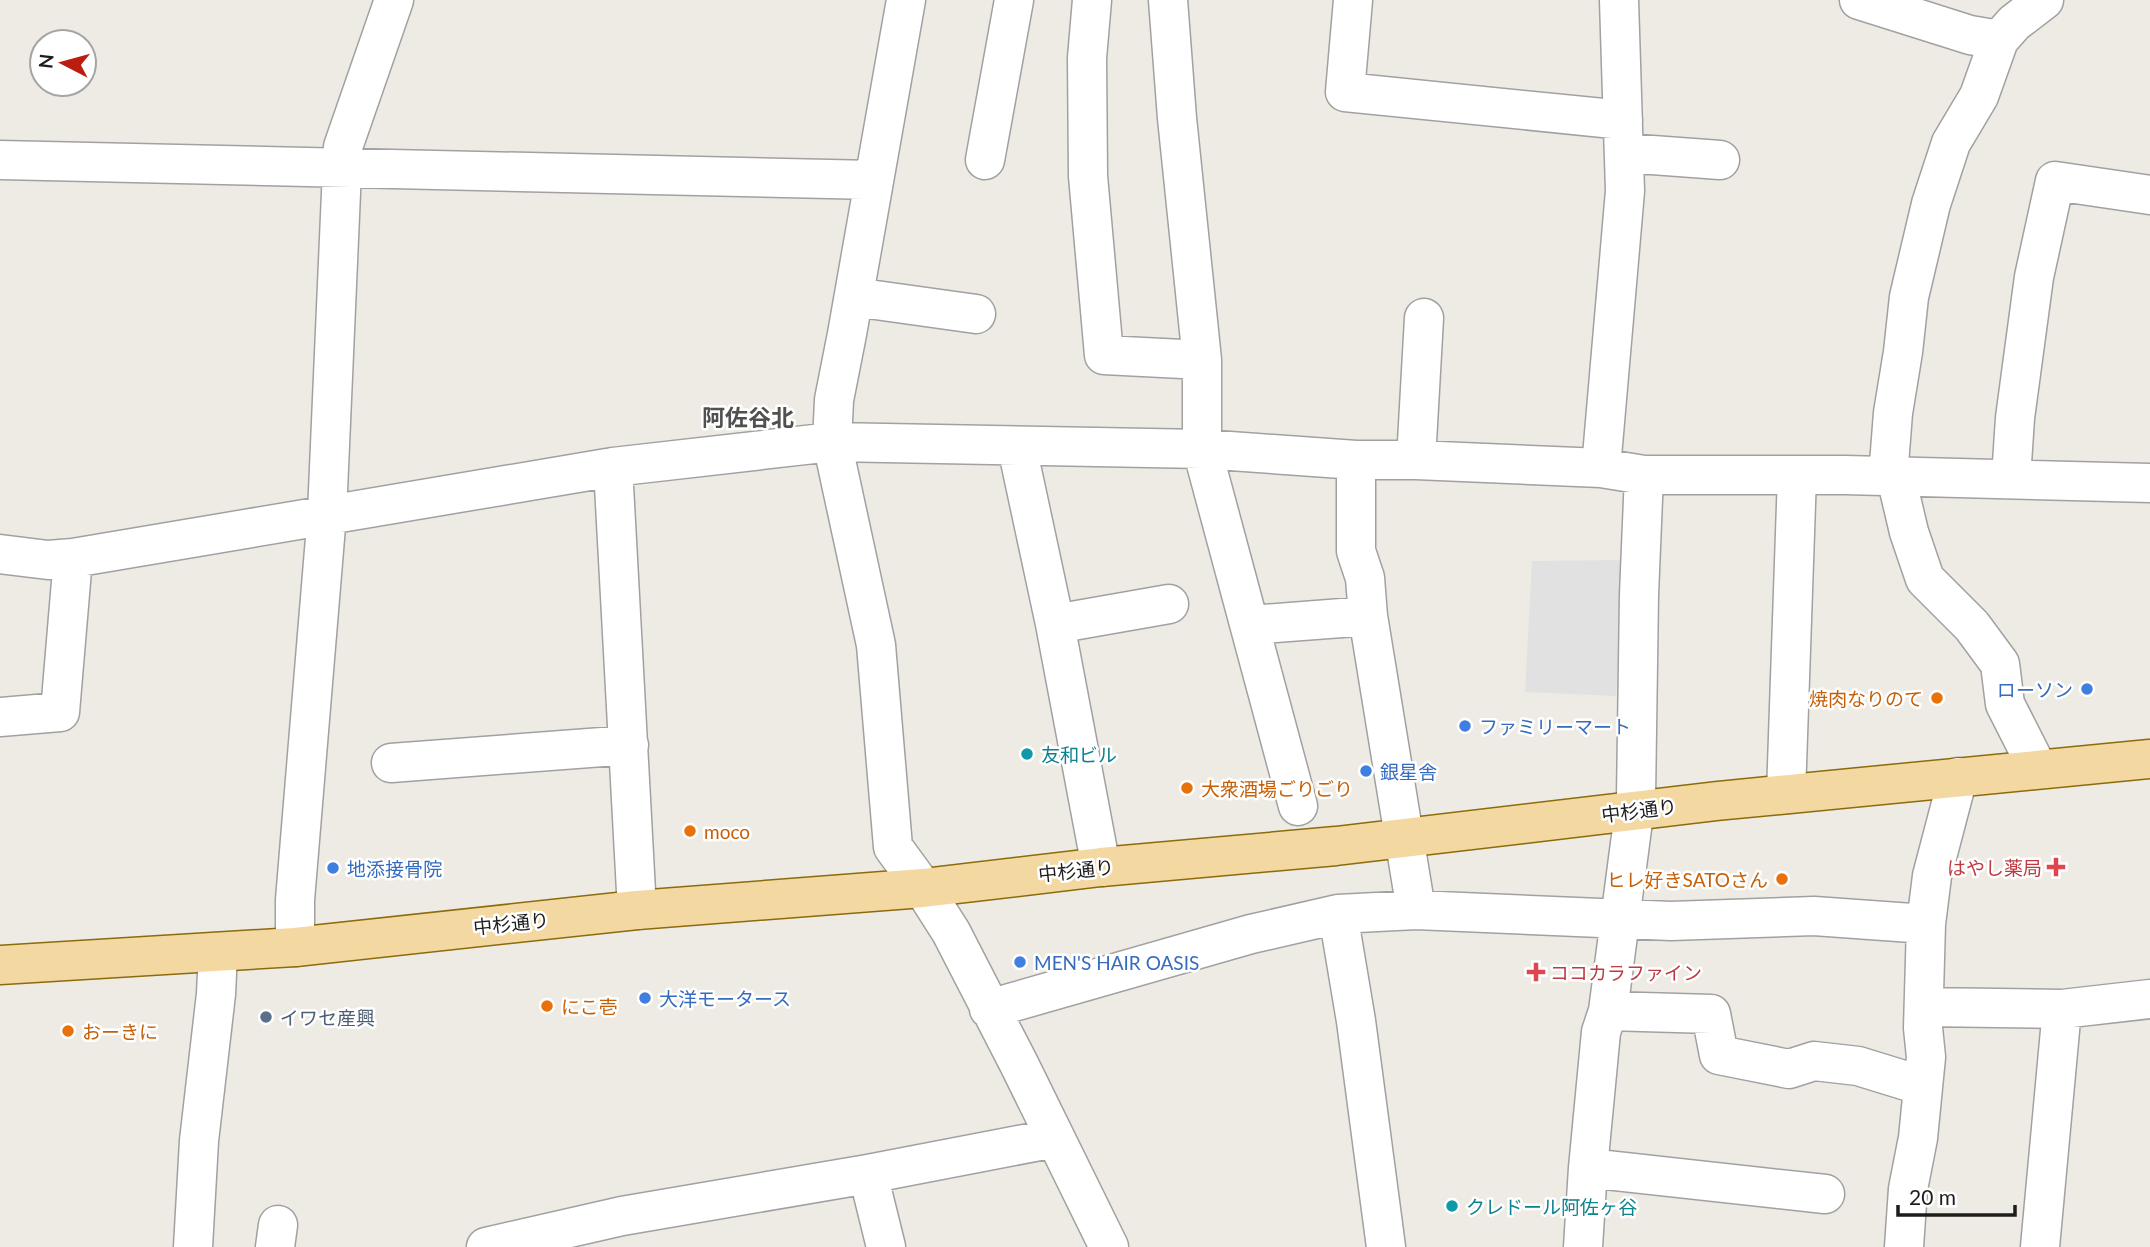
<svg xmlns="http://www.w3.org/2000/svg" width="2150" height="1247" viewBox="0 0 2150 1247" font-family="Lato,'Noto Sans JP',sans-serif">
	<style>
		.parking { fill: #e1e1e1 }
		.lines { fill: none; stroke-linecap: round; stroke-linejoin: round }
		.minor-casing { stroke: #a1a1a1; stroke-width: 41 }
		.major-casing { stroke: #8b6b0b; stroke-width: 41 }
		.minor { stroke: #fff; stroke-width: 38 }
		.major { stroke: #f4d8a2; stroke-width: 38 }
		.shop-dot { fill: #3f7fe0; stroke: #fff; stroke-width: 2.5 }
		.food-dot { fill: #e8710a; stroke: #fff; stroke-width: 2.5 }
		.culture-dot { fill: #0f9aa8; stroke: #fff; stroke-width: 2.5 }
		.health-dot { fill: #e0444e; stroke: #fff; stroke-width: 2.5 }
		.service-dot { fill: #5c6f8a; stroke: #fff; stroke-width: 2.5 }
		.labels { text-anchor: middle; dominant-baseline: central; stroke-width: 5; stroke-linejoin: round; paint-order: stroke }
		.shop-label { font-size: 19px; fill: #366cbe; stroke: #fff; text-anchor: start }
		.food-label { font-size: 19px; fill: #c56008; stroke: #fff; text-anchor: start }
		.culture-label { font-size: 19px; fill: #0d838f; stroke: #fff; text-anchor: start }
		.street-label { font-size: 19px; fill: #1d1d1d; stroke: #fff }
		.health-label { font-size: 19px; fill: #be3a42; stroke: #fff; text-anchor: end }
		.service-label { font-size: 19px; fill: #4e5e75; stroke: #fff; text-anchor: start }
		.quarter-label { font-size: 23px; font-weight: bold; fill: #505050; stroke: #fff }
	</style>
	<rect width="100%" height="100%" fill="#eeebe4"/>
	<path class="parking" d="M 1624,560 L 1616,696 L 1525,692 L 1532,561 Z"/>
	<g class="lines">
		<g class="minor-casing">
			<path id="minor" d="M 906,0 L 847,334 L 834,400 L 832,442 L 876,645 L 893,847 L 923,888 L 951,932 L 1019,1064 L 1109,1247
				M 1092,0 L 1087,58 L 1088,176 L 1104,355 L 1202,360
				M 1168,0 L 1177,118 L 1202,360 L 1202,449 L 1298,806
				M 1353,0 L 1345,92 L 1623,120
				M 1859,0 L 1970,35 L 1999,40
				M 1625,153 L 1720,160
				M 0,160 L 874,180
				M 985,160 L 1014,0
				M 854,297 L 976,314
				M 1017,447 L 1055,624 L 1101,867
				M 1356,460 L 1356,551 L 1365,578 L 1368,616 L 1416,910
				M 1416,460 L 1424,318
				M 613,467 L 637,910
				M 1601,468 L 1625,191 L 1619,0
				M 1888,477 L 1893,413 L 1903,352 L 1909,297 L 1931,204 L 1951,143 L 1979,96 L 1999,40 L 2014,23 L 2044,0
				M 1896,477 L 1909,532 L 1925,579 L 1972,626 L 2000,664 L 2005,704 L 2038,769
				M 2011,478 L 2015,418 L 2034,277 L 2055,181 L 2150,195
				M 0,554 L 48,560 L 73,558 L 613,467 L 832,442 L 1202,449 L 1356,460 L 1416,460 L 1601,468 L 1644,475 L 1845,475 L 2150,483
				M 1055,624 L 1169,604
				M 1250,625 L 1368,616
				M 0,717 L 60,712 L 73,558
				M 391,763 L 629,745
				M 1786,794 L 1797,475
				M 1338,914 L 1356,1021 L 1386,1247
				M 295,947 L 295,900 L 327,514 L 343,147 L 394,0
				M 1924,1007 L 2062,1009 L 2150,999
				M 989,1009 L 1251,934 L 1338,914 L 1416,910 L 1671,921 L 1814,916 L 1926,924
				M 1608,1011 L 1711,1014 L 1719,1055 L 1789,1069 L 1814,1061 L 1858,1066 L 1923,1086
				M 1588,1168 L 1825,1194
				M 868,1174 L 886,1247
				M 193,1247 L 199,1141 L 216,994 L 218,952
				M 275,1247 L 278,1225
				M 486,1247 L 622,1216 L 868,1174 L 1055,1138
				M 1583,1247 L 1588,1168 L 1601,1032 L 1608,1011 L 1636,798 L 1639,595 L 1644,475
				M 1904,1247 L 1908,1189 L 1918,1138 L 1926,1057 L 1923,1028 L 1926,924 L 1932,876 L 1958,777
				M 2040,1247 L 2062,1009"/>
		</g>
		<g class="major-casing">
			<path id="major" d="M 0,965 L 295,947 L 637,910 L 923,888 L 1101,867 L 1336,846 L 1717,801 L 2150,759"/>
		</g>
		<use href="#minor" class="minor"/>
		<use href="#major" class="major"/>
	</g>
	<g class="shop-dot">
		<circle cx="2087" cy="689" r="7"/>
		<circle cx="1465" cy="726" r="7"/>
		<circle cx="1366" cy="771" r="7"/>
		<circle cx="333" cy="868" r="7"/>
		<circle cx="1020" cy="962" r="7"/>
		<circle cx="645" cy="998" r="7"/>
	</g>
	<g class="food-dot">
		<circle cx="1937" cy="698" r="7"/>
		<circle cx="1187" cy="788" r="7"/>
		<circle cx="690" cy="831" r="7"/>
		<circle cx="1782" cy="879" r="7"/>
		<circle cx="547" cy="1006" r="7"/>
		<circle cx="68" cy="1031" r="7"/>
	</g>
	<g class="culture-dot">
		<circle cx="1027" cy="754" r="7"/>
		<circle cx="1452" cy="1206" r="7"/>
	</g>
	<g class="health-dot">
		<path d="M2052.5 856.5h7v7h7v7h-7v7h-7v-7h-7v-7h7z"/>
		<path d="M1532.5 961.5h7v7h7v7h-7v7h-7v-7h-7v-7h7z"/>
	</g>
	<circle class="service-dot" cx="266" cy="1017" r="7"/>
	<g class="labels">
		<g class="shop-label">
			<text x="2073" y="689" text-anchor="end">ローソン</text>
			<text x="1479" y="726">ファミリーマート</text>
			<text x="1380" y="771">銀星舎</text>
			<text x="347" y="868">地添接骨院</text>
			<text x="1034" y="962">MEN'S HAIR OASIS</text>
			<text x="659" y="998">大洋モータース</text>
		</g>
		<g class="food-label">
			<text x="1923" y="698" text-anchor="end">焼肉なりのて</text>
			<text x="1201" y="788">大衆酒場ごりごり</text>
			<text x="704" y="831">moco</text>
			<text x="1768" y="879" text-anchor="end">ヒレ好きSATOさん</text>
			<text x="561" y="1006">にこ壱</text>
			<text x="82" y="1031">おーきに</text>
		</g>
		<g class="culture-label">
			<text x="1041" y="754">友和ビル</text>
			<text x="1466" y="1206">クレドール阿佐ヶ谷</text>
		</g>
		<g class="street-label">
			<text transform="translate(1639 810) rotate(-7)">中杉通り</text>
			<text transform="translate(1076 870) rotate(-6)">中杉通り</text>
			<text transform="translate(511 923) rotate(-6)">中杉通り</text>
		</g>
		<g class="health-label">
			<text x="2042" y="867">はやし薬局</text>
			<text x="1550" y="972" text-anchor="start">ココカラファイン</text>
		</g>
		<g class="service-label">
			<text x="280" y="1017">イワセ産興</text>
		</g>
		<g class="quarter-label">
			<text x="748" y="417">阿佐谷北</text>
		</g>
	</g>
	<g transform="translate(63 63) rotate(276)"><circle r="33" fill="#ffffff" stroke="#a5a5a5" stroke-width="2"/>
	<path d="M0-5L12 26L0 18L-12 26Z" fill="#bb1e0f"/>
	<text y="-10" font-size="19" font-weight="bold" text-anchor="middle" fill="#1d1d1d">N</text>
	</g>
	<path d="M1898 1205v10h117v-10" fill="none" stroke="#1d1d1d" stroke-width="3.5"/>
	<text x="1909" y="1205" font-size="21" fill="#1d1d1d" stroke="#ffffff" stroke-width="5" paint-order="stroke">20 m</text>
</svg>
